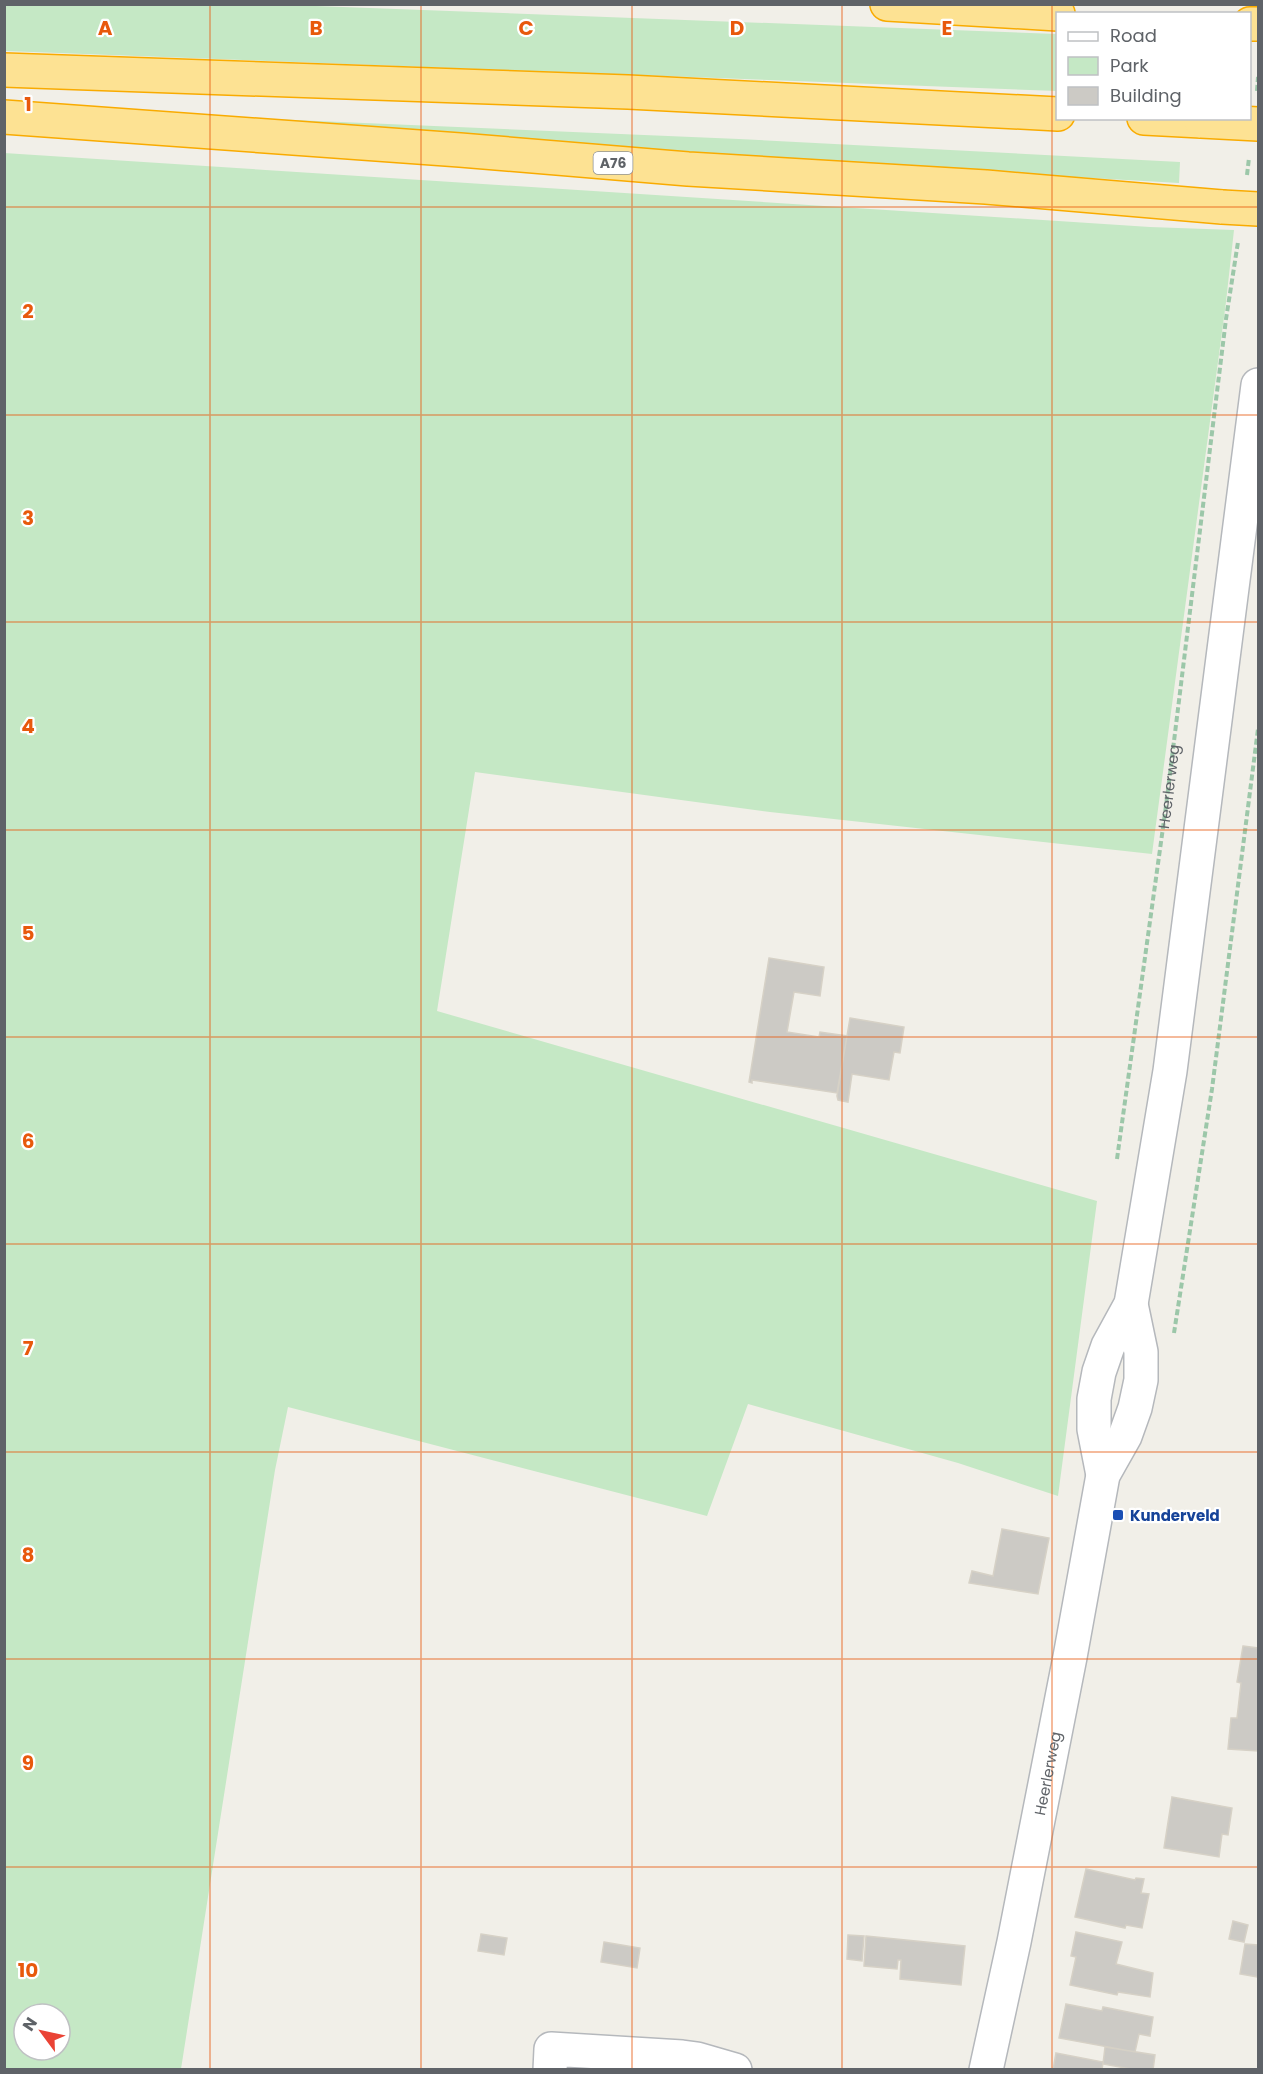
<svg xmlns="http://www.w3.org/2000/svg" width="1263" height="2074" viewBox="0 0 1263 2074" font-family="Poppins,sans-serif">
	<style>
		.green { fill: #c5e8c5; fill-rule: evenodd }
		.building { fill: #cccac5; stroke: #d6d1c6; stroke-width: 1.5 }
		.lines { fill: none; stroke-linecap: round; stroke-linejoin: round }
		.minor-casing { stroke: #b5b8bc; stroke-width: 36 }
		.highway-casing { stroke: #f9ab00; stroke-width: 36 }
		.path { stroke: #9cc7a9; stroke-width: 4; stroke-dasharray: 6 3; stroke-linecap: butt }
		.minor { stroke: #fff; stroke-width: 33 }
		.highway { stroke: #fde293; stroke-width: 33 }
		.highway-bridge-casing { stroke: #f9ab00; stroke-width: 36; stroke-linecap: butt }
		.highway-bridge { stroke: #fde293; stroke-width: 33 }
		.grid { fill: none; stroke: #e8590c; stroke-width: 1.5; stroke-opacity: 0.55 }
		.transit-dot { fill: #1a4fb4; stroke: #fff; stroke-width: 2 }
		.labels { text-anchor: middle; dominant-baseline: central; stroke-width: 4.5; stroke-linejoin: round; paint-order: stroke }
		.shield { fill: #fff; stroke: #8f9295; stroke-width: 1.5 }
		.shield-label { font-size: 14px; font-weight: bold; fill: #5f6368 }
		.street-label { font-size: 15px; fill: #5f6368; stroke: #fff }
		.transit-label { font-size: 15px; font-weight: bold; fill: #164399; stroke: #fff; text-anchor: start }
		.grid-label { font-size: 20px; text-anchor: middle; font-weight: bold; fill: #e8590c; stroke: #fff; stroke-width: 4.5; stroke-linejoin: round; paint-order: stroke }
	</style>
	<rect width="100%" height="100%" fill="#f1efe8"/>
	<path class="green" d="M 5,4 L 289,5 L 1057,34 L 1057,91 L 5,51 Z
		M 271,119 L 739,139 L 1180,162 L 1179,183 L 740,158 L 271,125 Z
		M 4,153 L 1150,227 L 1234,230 L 1226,302 L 1152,854 L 770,812 L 475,772 L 437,1011 L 1097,1201 L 1058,1496 L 958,1463 L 748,1404 L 707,1516 L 288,1407 L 275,1470 L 181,2069 L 5,2069 ZM 24,2014 L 60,2014 L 60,2050 L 24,2050 Z"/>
	<path class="building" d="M 769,958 L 824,967 L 820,996 L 794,992 L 787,1032 L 819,1037 L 820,1032 L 847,1036 L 837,1093 L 752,1080 L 752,1083 L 749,1082 Z
		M 850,1018 L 904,1027 L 900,1053 L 894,1052 L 889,1080 L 852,1074 L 848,1102 L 838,1100 L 837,1096 Z
		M 1002,1529 L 1049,1538 L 1038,1594 L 969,1583 L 972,1571 L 993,1576 Z
		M 1243,1646 L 1258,1648 L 1258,1751 L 1228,1749 L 1231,1718 L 1237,1718 L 1241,1683 L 1237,1682 Z
		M 1172,1797 L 1232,1808 L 1228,1835 L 1222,1834 L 1219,1857 L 1164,1848 Z
		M 1086,1869 L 1135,1880 L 1136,1878 L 1144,1879 L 1141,1893 L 1149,1894 L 1142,1928 L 1126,1925 L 1125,1928 L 1075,1917 Z
		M 1233,1921 L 1248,1925 L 1244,1942 L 1229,1939 Z
		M 1076,1932 L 1122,1942 L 1116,1964 L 1153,1973 L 1150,1997 L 1118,1992 L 1117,1995 L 1070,1985 L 1076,1957 L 1071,1956 Z
		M 481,1934 L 507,1938 L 504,1955 L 478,1951 Z
		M 848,1935 L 864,1936 L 862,1961 L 847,1959 Z
		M 866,1936 L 965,1946 L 961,1985 L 900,1979 L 901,1960 L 898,1960 L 897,1969 L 864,1966 Z
		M 604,1942 L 640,1948 L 637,1968 L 601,1962 Z
		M 1245,1944 L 1258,1945 L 1258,1977 L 1240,1974 Z
		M 1066,2004 L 1102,2011 L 1103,2007 L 1153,2017 L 1150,2036 L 1139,2034 L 1135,2052 L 1059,2038 Z
		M 1105,2047 L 1155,2055 L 1153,2070 L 1136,2070 L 1103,2064 Z
		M 1056,2053 L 1103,2062 L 1102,2070 L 1053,2070 Z"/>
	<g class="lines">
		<g class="minor-casing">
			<g id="minor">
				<path d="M 1103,1475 L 1094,1429 L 1094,1399 L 1099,1372 L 1108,1346 L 1131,1304 L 1170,1071 L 1258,385"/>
				<path d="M 550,2070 L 551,2049 L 682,2057 L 697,2059 L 735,2070"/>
				<path id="s2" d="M 986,2070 L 1014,1942 L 1070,1657 L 1103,1475 L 1125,1436 L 1135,1408 L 1141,1380 L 1141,1352 L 1131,1304"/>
			</g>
		</g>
		<g class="highway-casing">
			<path id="highway" d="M 887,4 L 1058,14
				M 1250,24 L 1258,24
				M 4,70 L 628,92 L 1058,114
				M 4,117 L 460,150 L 688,169 L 986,187 L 1222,207
				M 1144,118 L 1201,121"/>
		</g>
		<g class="path">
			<path d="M 1257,91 L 1258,77"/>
			<path d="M 1247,175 L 1249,158"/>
			<path id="s1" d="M 1117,1159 L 1166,806 L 1226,319 L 1238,242"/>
			<path d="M 1174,1333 L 1212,1089 L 1258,729"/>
		</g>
		<use href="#minor" class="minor"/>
		<use href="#highway" class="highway"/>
		<g class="highway-bridge-casing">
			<path id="highway-bridge" d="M 1201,121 L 1258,124
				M 1222,207 L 1258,209"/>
		</g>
		<use href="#highway-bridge" class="highway-bridge"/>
	</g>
	<path class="grid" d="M 210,4 L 210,2070M 421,4 L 421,2070M 632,4 L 632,2070M 842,4 L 842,2070M 1052,4 L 1052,2070M 4,207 L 1258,207M 4,415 L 1258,415M 4,622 L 1258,622M 4,830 L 1258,830M 4,1037 L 1258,1037M 4,1244 L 1258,1244M 4,1452 L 1258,1452M 4,1659 L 1258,1659M 4,1867 L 1258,1867"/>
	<rect class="transit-dot" x="1112" y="1509" width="12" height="12" rx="3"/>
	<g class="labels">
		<rect class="shield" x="593.5" y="152" width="39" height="22" rx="4.5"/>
		<g class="shield-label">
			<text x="613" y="163">A76</text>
		</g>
		<g class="street-label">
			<text stroke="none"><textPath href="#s1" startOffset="376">Heerlerweg</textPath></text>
			<text stroke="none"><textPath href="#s2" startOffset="303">Heerlerweg</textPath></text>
		</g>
		<g class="transit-label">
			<text x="1130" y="1515">Kunderveld</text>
		</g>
	</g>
	<g class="grid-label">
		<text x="105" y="35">A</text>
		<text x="316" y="35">B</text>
		<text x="526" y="35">C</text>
		<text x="737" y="35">D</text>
		<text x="947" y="35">E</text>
		<text x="28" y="111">1</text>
		<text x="28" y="318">2</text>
		<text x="28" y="525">3</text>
		<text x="28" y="733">4</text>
		<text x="28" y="940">5</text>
		<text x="28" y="1148">6</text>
		<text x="28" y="1355">7</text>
		<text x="28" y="1562">8</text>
		<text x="28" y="1770">9</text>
		<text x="28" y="1977">10</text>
	</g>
	<rect width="1263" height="2074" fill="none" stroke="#5f6368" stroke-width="12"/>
	<rect x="1056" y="12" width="195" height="108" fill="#ffffff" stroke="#bfc1c3" stroke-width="1.5"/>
	<rect x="1068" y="32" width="30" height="9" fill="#ffffff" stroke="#bfc1c3" stroke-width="1.5"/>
	<text x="1110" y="42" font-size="18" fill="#5f6368">Road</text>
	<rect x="1068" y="57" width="30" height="18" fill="#c5e8c5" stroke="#bfc1c3" stroke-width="1.5"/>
	<text x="1110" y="72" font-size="18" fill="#5f6368">Park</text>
	<rect x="1068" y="87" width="30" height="18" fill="#cccac5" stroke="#bfc1c3" stroke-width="1.5"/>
	<text x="1110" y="102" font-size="18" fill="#5f6368">Building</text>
	<g transform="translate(42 2032) rotate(303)"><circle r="28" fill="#ffffff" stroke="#bfc1c3" stroke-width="1.5"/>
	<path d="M0-4.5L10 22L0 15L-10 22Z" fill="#ea4335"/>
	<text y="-9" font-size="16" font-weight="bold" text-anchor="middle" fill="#5f6368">N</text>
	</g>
</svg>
